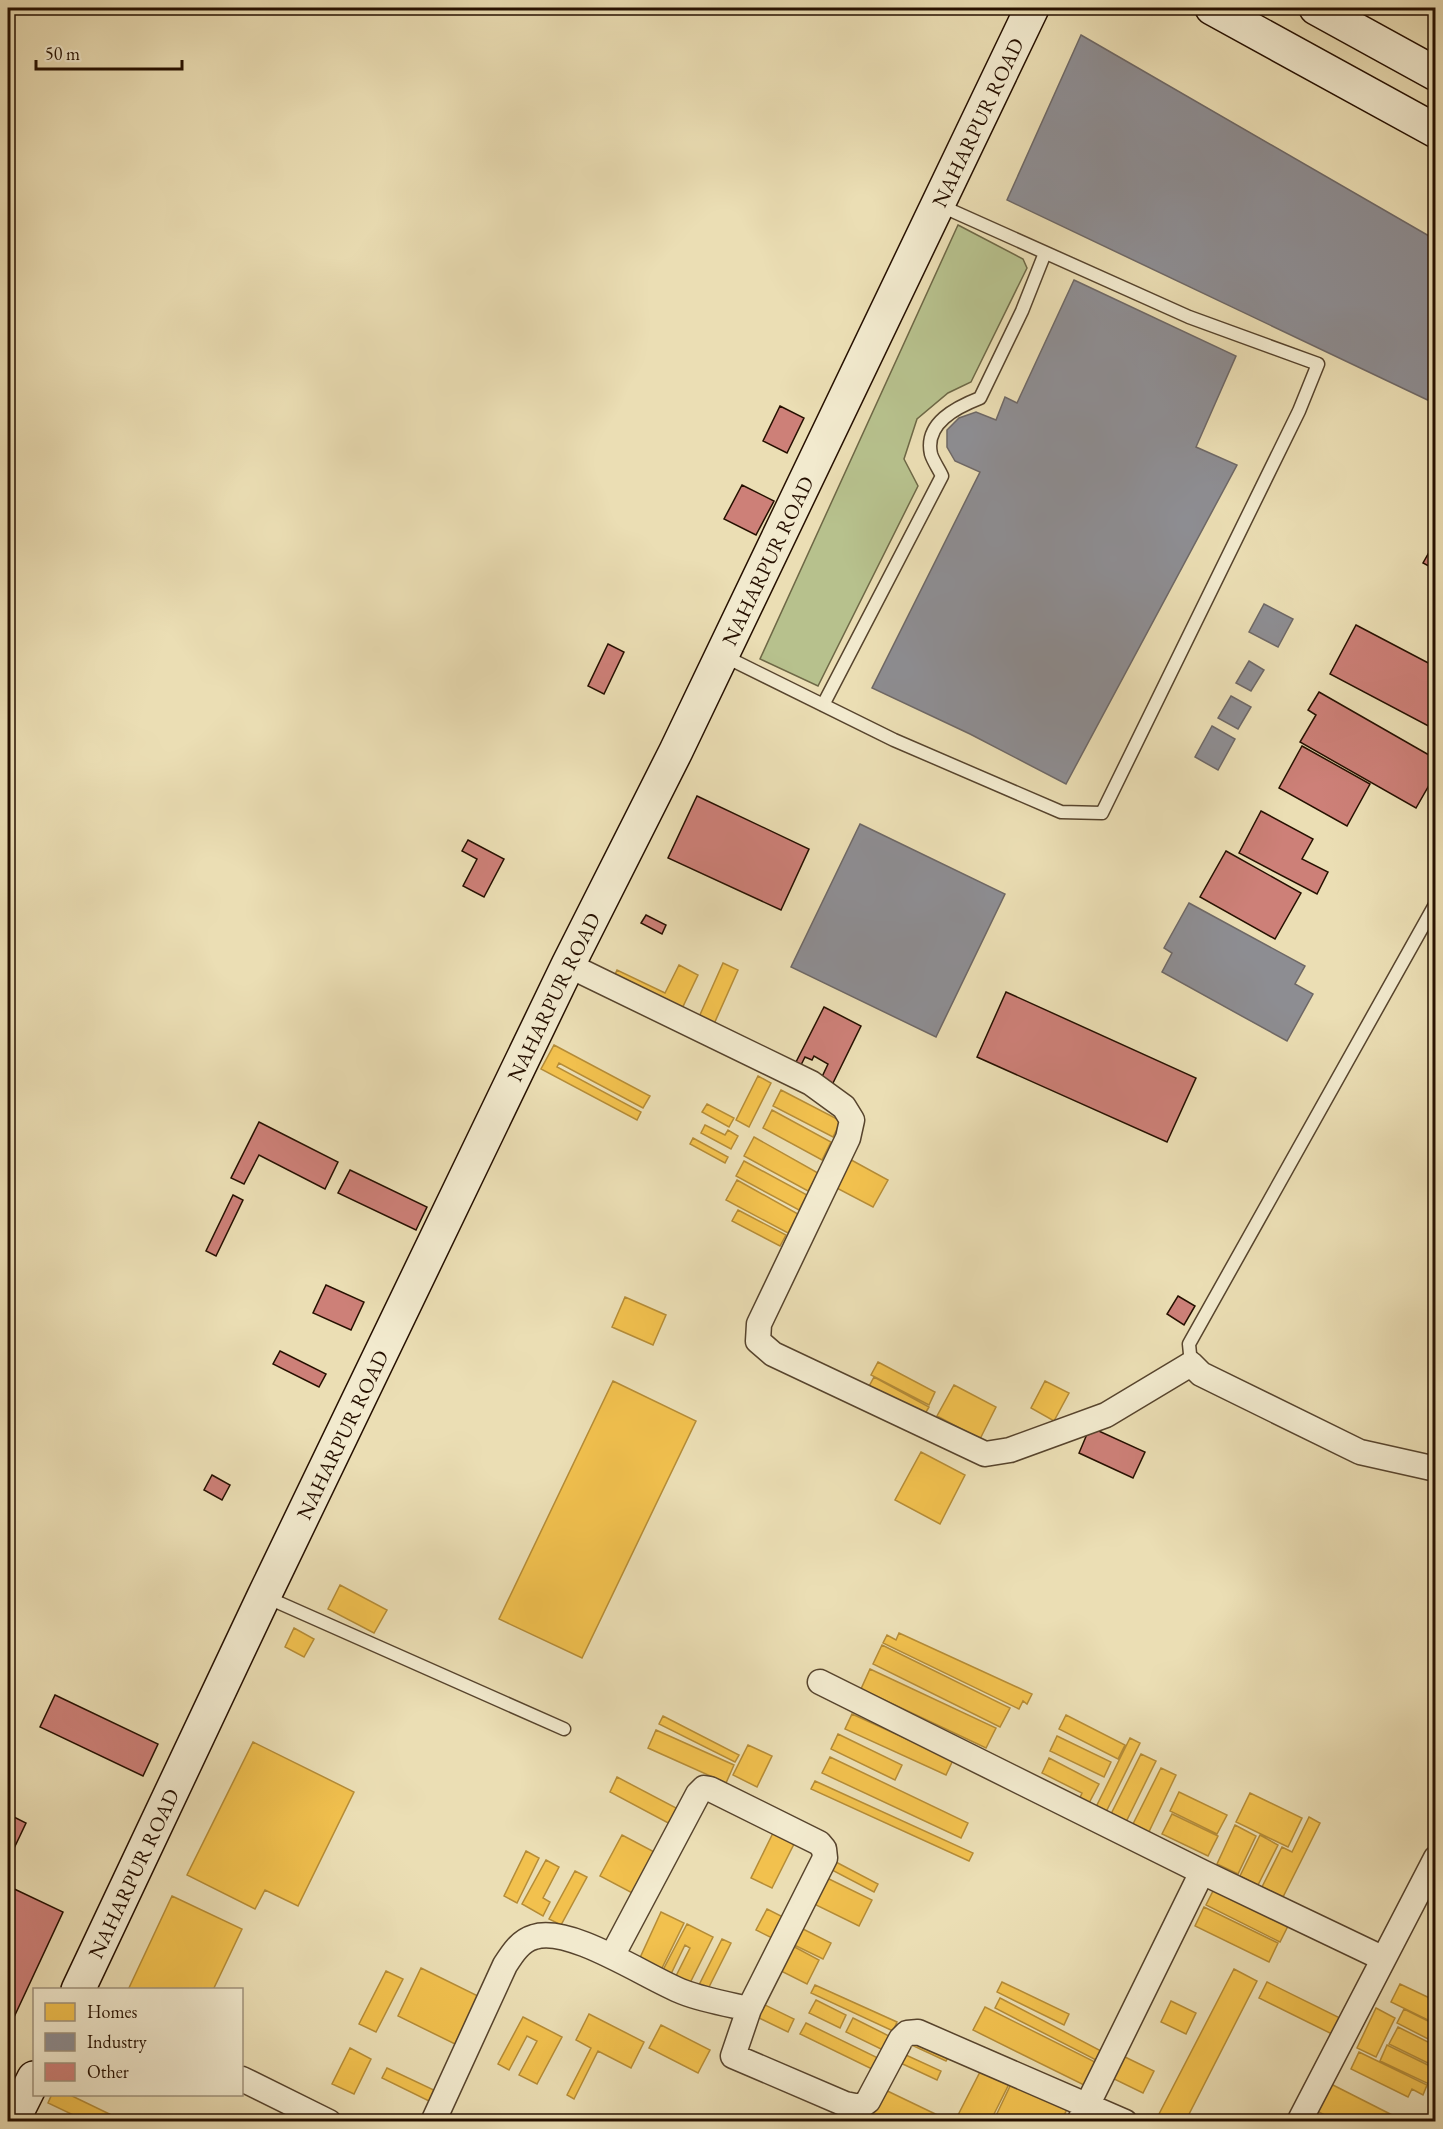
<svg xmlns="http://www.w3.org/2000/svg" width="1443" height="2129" viewBox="0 0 1443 2129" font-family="'EB Garamond',serif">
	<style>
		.green { fill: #b7c18d; stroke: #6e6846; stroke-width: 1.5 }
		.homes { fill: #f2c14e; stroke: #b58c37; stroke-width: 1.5 }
		.industry { fill: #8d8d92; stroke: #6e6866; stroke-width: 1.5 }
		.building { fill: #cd8078; stroke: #261000; stroke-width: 1.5 }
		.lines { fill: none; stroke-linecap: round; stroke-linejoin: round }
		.lane-casing { stroke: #57442d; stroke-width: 15 }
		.street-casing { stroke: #57442d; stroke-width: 27 }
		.secondary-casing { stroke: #261000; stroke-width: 36 }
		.lane { stroke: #f2eace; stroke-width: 12 }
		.street { stroke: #f2eace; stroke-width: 24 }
		.secondary { stroke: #f2eace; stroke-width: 33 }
		.labels { text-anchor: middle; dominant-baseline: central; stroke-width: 6; stroke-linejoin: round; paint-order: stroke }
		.street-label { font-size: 21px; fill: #261000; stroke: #f2eace }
	</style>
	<rect width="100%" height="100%" fill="#ebdeb4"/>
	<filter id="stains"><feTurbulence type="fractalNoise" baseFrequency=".00333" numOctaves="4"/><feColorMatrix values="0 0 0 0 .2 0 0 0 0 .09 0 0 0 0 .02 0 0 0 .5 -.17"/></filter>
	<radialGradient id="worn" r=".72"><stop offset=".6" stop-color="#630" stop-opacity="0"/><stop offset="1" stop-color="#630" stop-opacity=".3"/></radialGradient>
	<path class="green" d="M 958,225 L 1023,259 L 1027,268 L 971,382 L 948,393 L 917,419 L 904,459 L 918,486 L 818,686 L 760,659 Z"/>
	<path class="homes" d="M 723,963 L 738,970 L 710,1033 L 695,1026 Z
		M 679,965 L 698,975 L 678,1017 L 611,984 L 617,970 L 665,993 Z
		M 554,1045 L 650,1096 L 643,1108 L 559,1063 L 557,1067 L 641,1112 L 637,1120 L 541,1069 Z
		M 758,1076 L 771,1083 L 749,1127 L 736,1120 Z
		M 781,1090 L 841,1121 L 833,1137 L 773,1106 Z
		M 707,1104 L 734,1118 L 729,1127 L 702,1112 Z
		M 772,1110 L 831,1142 L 822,1160 L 763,1128 Z
		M 705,1125 L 725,1135 L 728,1130 L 738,1136 L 731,1149 L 701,1133 Z
		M 754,1137 L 818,1173 L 808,1191 L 744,1156 Z
		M 693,1138 L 728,1157 L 725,1163 L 690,1144 Z
		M 844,1156 L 888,1180 L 873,1207 L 829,1184 Z
		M 744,1161 L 807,1195 L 799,1210 L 736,1176 Z
		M 737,1180 L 798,1214 L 788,1233 L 726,1200 Z
		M 738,1210 L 786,1235 L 780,1246 L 732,1221 Z
		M 625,1297 L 666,1315 L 653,1345 L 612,1327 Z
		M 878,1362 L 935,1392 L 929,1405 L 871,1375 Z
		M 874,1377 L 929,1407 L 922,1419 L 867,1390 Z
		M 613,1381 L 696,1421 L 582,1658 L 499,1619 Z
		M 1045,1381 L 1069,1393 L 1054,1421 L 1031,1408 Z
		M 954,1385 L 996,1407 L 980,1439 L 937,1416 Z
		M 921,1452 L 965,1475 L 940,1524 L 895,1500 Z
		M 340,1585 L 387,1610 L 374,1633 L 328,1609 Z
		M 294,1628 L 314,1639 L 304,1657 L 285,1647 Z
		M 899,1633 L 1032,1694 L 1027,1704 L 1023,1701 L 1019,1709 L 883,1643 L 887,1635 L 896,1640 Z
		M 882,1645 L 1010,1708 L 1000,1727 L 873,1664 Z
		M 870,1669 L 996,1728 L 986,1748 L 861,1689 Z
		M 852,1714 L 953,1760 L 946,1775 L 845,1729 Z
		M 1066,1715 L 1125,1745 L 1118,1759 L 1059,1729 Z
		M 663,1716 L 739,1755 L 735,1762 L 659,1724 Z
		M 656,1730 L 734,1765 L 726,1783 L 648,1748 Z
		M 838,1734 L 902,1765 L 895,1780 L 831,1749 Z
		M 1057,1736 L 1111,1762 L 1104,1777 L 1050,1751 Z
		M 1130,1738 L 1140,1743 L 1105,1814 L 1095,1809 Z
		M 253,1742 L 354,1792 L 298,1906 L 265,1890 L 255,1909 L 187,1875 Z
		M 748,1745 L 772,1756 L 757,1787 L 733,1775 Z
		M 1141,1754 L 1156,1761 L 1125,1824 L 1110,1816 Z
		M 830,1757 L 968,1823 L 961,1838 L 822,1773 Z
		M 1049,1758 L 1099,1784 L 1088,1805 L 1079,1800 L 1082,1793 L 1042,1773 Z
		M 1161,1768 L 1176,1775 L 1146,1838 L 1130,1830 Z
		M 617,1777 L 680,1810 L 672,1825 L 610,1792 Z
		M 815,1781 L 973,1853 L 969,1861 L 811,1789 Z
		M 1179,1792 L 1227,1815 L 1217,1834 L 1170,1811 Z
		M 1250,1793 L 1302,1818 L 1288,1847 L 1236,1822 Z
		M 1172,1814 L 1218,1836 L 1208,1856 L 1162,1834 Z
		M 1309,1817 L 1320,1823 L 1283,1897 L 1262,1887 L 1282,1847 L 1292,1852 Z
		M 1235,1825 L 1256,1836 L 1238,1874 L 1217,1864 Z
		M 773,1833 L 794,1844 L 772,1888 L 751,1878 Z
		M 622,1835 L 660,1855 L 638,1896 L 600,1876 Z
		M 1260,1835 L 1278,1845 L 1258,1885 L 1240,1876 Z
		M 526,1851 L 539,1858 L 517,1903 L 504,1896 Z
		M 546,1860 L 559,1867 L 543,1898 L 550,1902 L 543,1916 L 522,1904 Z
		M 834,1861 L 878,1884 L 874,1892 L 830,1869 Z
		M 575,1871 L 587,1877 L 561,1925 L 549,1919 Z
		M 825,1877 L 872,1900 L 859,1926 L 812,1903 Z
		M 1214,1889 L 1288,1926 L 1280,1942 L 1206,1905 Z
		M 172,1896 L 242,1929 L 213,1990 L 128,1990 Z
		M 1204,1907 L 1278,1943 L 1269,1962 L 1195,1926 Z
		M 767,1909 L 785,1918 L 774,1939 L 756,1930 Z
		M 661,1912 L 684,1923 L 661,1970 L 639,1960 Z
		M 687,1924 L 713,1937 L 689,1985 L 675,1978 L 690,1948 L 685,1945 L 670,1976 L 662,1972 Z
		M 799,1927 L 831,1943 L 823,1959 L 790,1943 Z
		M 722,1939 L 731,1943 L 707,1991 L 698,1987 Z
		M 789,1944 L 819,1960 L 807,1984 L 777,1969 Z
		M 421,1968 L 478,1996 L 455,2044 L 398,2016 Z
		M 1234,1969 L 1257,1981 L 1185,2122 L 1168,2122 L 1158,2116 Z
		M 386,1971 L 403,1979 L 376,2032 L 359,2024 Z
		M 1002,1982 L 1069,2014 L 1064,2025 L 997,1992 Z
		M 1267,1982 L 1344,2020 L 1336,2036 L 1259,1998 Z
		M 1400,1984 L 1436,2001 L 1436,2024 L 1391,2002 Z
		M 815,1985 L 897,2022 L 893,2031 L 811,1993 Z
		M 1000,1998 L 1103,2052 L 1098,2061 L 995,2008 Z
		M 816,2000 L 846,2015 L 840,2028 L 809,2013 Z
		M 1171,2001 L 1196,2013 L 1186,2034 L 1161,2022 Z
		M 761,2003 L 794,2019 L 788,2032 L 755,2016 Z
		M 985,2007 L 1095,2062 L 1084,2085 L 973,2030 Z
		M 1376,2008 L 1395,2018 L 1376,2057 L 1357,2048 Z
		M 1404,2009 L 1436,2025 L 1436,2043 L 1397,2023 Z
		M 589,2014 L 644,2042 L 631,2068 L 598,2051 L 574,2099 L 567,2095 L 591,2048 L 576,2040 Z
		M 523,2017 L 562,2037 L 537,2084 L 519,2075 L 537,2041 L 527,2036 L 509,2070 L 498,2064 Z
		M 853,2018 L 889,2036 L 883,2050 L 846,2032 Z
		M 806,2023 L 880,2059 L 874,2070 L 800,2034 Z
		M 661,2025 L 710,2050 L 698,2073 L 649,2048 Z
		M 1398,2027 L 1436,2046 L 1436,2067 L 1389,2044 Z
		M 911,2034 L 951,2052 L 946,2061 L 907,2043 Z
		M 1387,2045 L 1436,2069 L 1433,2086 L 1380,2061 Z
		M 350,2048 L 371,2059 L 354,2094 L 332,2084 Z
		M 895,2050 L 941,2071 L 937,2080 L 892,2059 Z
		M 1359,2052 L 1427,2085 L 1423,2095 L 1412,2089 L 1408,2097 L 1351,2069 Z
		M 1123,2056 L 1154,2071 L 1143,2093 L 1112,2078 Z
		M 387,2068 L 436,2091 L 431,2102 L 382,2078 Z
		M 982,2068 L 1010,2082 L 990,2122 L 960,2122 L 956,2119 Z
		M 1012,2082 L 1067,2109 L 1061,2122 L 993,2122 Z
		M 1327,2082 L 1406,2122 L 1338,2122 L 1313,2109 Z
		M 877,2086 L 952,2122 L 884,2122 L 864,2112 Z
		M 52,2094 L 68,2094 L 126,2122 L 88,2122 L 48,2103 Z"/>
	<path class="industry" d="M 1081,35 L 1436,240 L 1436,404 L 1007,200 Z
		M 1074,280 L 1236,356 L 1196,447 L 1237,465 L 1066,784 L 970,734 L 872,688 L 980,472 L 955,461 L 947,447 L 947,430 L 959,418 L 976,412 L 996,420 L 1005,397 L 1017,403 Z
		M 1264,604 L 1293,619 L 1278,647 L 1249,632 Z
		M 1249,661 L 1264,670 L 1251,691 L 1236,683 Z
		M 1231,696 L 1251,707 L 1238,729 L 1218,718 Z
		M 1212,726 L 1235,739 L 1218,770 L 1195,757 Z
		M 860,824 L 1005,894 L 936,1037 L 791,967 Z
		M 1189,903 L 1305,966 L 1295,984 L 1313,994 L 1287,1041 L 1162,972 L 1172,953 L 1164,948 Z"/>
	<path class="building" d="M 780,406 L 804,418 L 787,453 L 763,441 Z
		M 742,485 L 774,501 L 756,535 L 724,519 Z
		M 1436,540 L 1436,570 L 1423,563 Z
		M 1356,625 L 1436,667 L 1436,730 L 1330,674 Z
		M 608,644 L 624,652 L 604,694 L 588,686 Z
		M 1319,692 L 1436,759 L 1436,773 L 1416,808 L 1300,742 L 1316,715 L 1308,710 Z
		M 1302,746 L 1370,784 L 1347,826 L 1279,788 Z
		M 697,796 L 809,849 L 781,910 L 668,858 Z
		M 1261,811 L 1313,839 L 1302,859 L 1328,872 L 1317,894 L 1239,853 Z
		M 468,840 L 504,859 L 484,897 L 463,886 L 477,859 L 462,851 Z
		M 1226,851 L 1301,893 L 1275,939 L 1200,897 Z
		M 646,915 L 666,925 L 662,934 L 641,923 Z
		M 1006,992 L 1196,1078 L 1167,1142 L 977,1057 Z
		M 824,1007 L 861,1026 L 832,1085 L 821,1079 L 828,1064 L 814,1056 L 812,1060 L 805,1057 L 799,1069 L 794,1066 Z
		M 259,1122 L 338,1162 L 325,1189 L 259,1155 L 244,1184 L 231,1178 Z
		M 350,1170 L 427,1207 L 416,1230 L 338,1193 Z
		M 233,1195 L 243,1200 L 216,1256 L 206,1251 Z
		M 326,1285 L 364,1302 L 351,1330 L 313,1313 Z
		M 1178,1296 L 1195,1306 L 1184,1325 L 1167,1314 Z
		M 280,1351 L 326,1374 L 319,1387 L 273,1364 Z
		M 1090,1427 L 1145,1452 L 1133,1478 L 1079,1453 Z
		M 212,1475 L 230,1485 L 222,1500 L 204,1490 Z
		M 55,1695 L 158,1744 L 143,1776 L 40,1727 Z
		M 8,1814 L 26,1823 L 8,1861 Z
		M 8,1886 L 63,1912 L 8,2030 Z"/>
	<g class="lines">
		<g class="lane-casing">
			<path id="lane" d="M 724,656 L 894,740 L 1061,812 L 1102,813 L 1299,411 L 1318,364 L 1189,317 L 939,205
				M 823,705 L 942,476 C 939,469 933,461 931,454 C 924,423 957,407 980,398 L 1022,311 L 1045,253
				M 1191,1364 L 1189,1344 L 1436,903
				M 266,1597 L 564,1729"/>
		</g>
		<g class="street-casing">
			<path id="street" d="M 568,965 L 811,1083 L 844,1107 L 852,1120 L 848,1138 L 759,1324 L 758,1341 L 773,1354 L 985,1454 L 1010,1450 L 1106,1415 L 1191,1364 L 1201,1374 L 1360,1452 L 1436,1469
				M 820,1682 L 1202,1872 L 1382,1958
				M 612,1956 L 698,1794 L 704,1788 L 710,1789 L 819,1843 L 824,1849 L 825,1858 L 749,2009 L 733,2056 L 845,2104 L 860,2107 L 868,2101 L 901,2039 L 907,2033 L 918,2032 L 1125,2122
				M 242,2079 L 329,2122
				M 433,2122 L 505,1965 C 512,1954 520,1941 534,1937 C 570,1925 647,1978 683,1992 C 704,2000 727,2004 749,2009
				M 1079,2122 L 1202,1872
				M 1299,2122 L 1436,1858"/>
		</g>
		<g class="secondary-casing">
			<g id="secondary">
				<path d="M 1212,8 L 1436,131"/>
				<path d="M 1316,8 L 1436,74"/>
				<path id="s1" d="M 78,1990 L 264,1596 L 568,965 L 676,751 L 1032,8"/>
				<path d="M 12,2122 L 34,2078"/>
			</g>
		</g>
		<use href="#lane" class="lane"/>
		<use href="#street" class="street"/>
		<use href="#secondary" class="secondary"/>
	</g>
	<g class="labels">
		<g class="street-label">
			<text stroke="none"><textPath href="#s1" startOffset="2073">NAHARPUR ROAD</textPath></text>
			<text stroke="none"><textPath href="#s1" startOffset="1587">NAHARPUR ROAD</textPath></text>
			<text stroke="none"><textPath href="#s1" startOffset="1101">NAHARPUR ROAD</textPath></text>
			<text stroke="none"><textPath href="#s1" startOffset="615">NAHARPUR ROAD</textPath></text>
			<text stroke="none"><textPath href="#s1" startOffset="129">NAHARPUR ROAD</textPath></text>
		</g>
	</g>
	<rect width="1443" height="2129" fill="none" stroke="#ebdeb4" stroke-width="30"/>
	<rect x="9" y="9" width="1425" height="2111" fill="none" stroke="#261000" stroke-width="3"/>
	<rect x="15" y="15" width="1413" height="2099" fill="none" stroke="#261000" stroke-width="1.5"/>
	<rect x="33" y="1988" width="210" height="108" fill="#f2eace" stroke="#a0937c" stroke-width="1.5"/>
	<rect x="45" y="2003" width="30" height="18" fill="#f2c14e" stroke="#a0937c" stroke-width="1.5"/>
	<text x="87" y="2018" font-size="18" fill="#261000">Homes</text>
	<rect x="45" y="2033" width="30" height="18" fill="#8d8d92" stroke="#a0937c" stroke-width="1.5"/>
	<text x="87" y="2048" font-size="18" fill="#261000">Industry</text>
	<rect x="45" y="2063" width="30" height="18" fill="#cd8078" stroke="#a0937c" stroke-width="1.5"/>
	<text x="87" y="2078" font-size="18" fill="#261000">Other</text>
	<path d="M36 60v9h146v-9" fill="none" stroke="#261000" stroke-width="3"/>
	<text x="45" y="60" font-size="18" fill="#261000" stroke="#f2eace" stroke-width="4.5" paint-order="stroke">50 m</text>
	<rect width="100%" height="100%" filter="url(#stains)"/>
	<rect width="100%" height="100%" fill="url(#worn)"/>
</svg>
